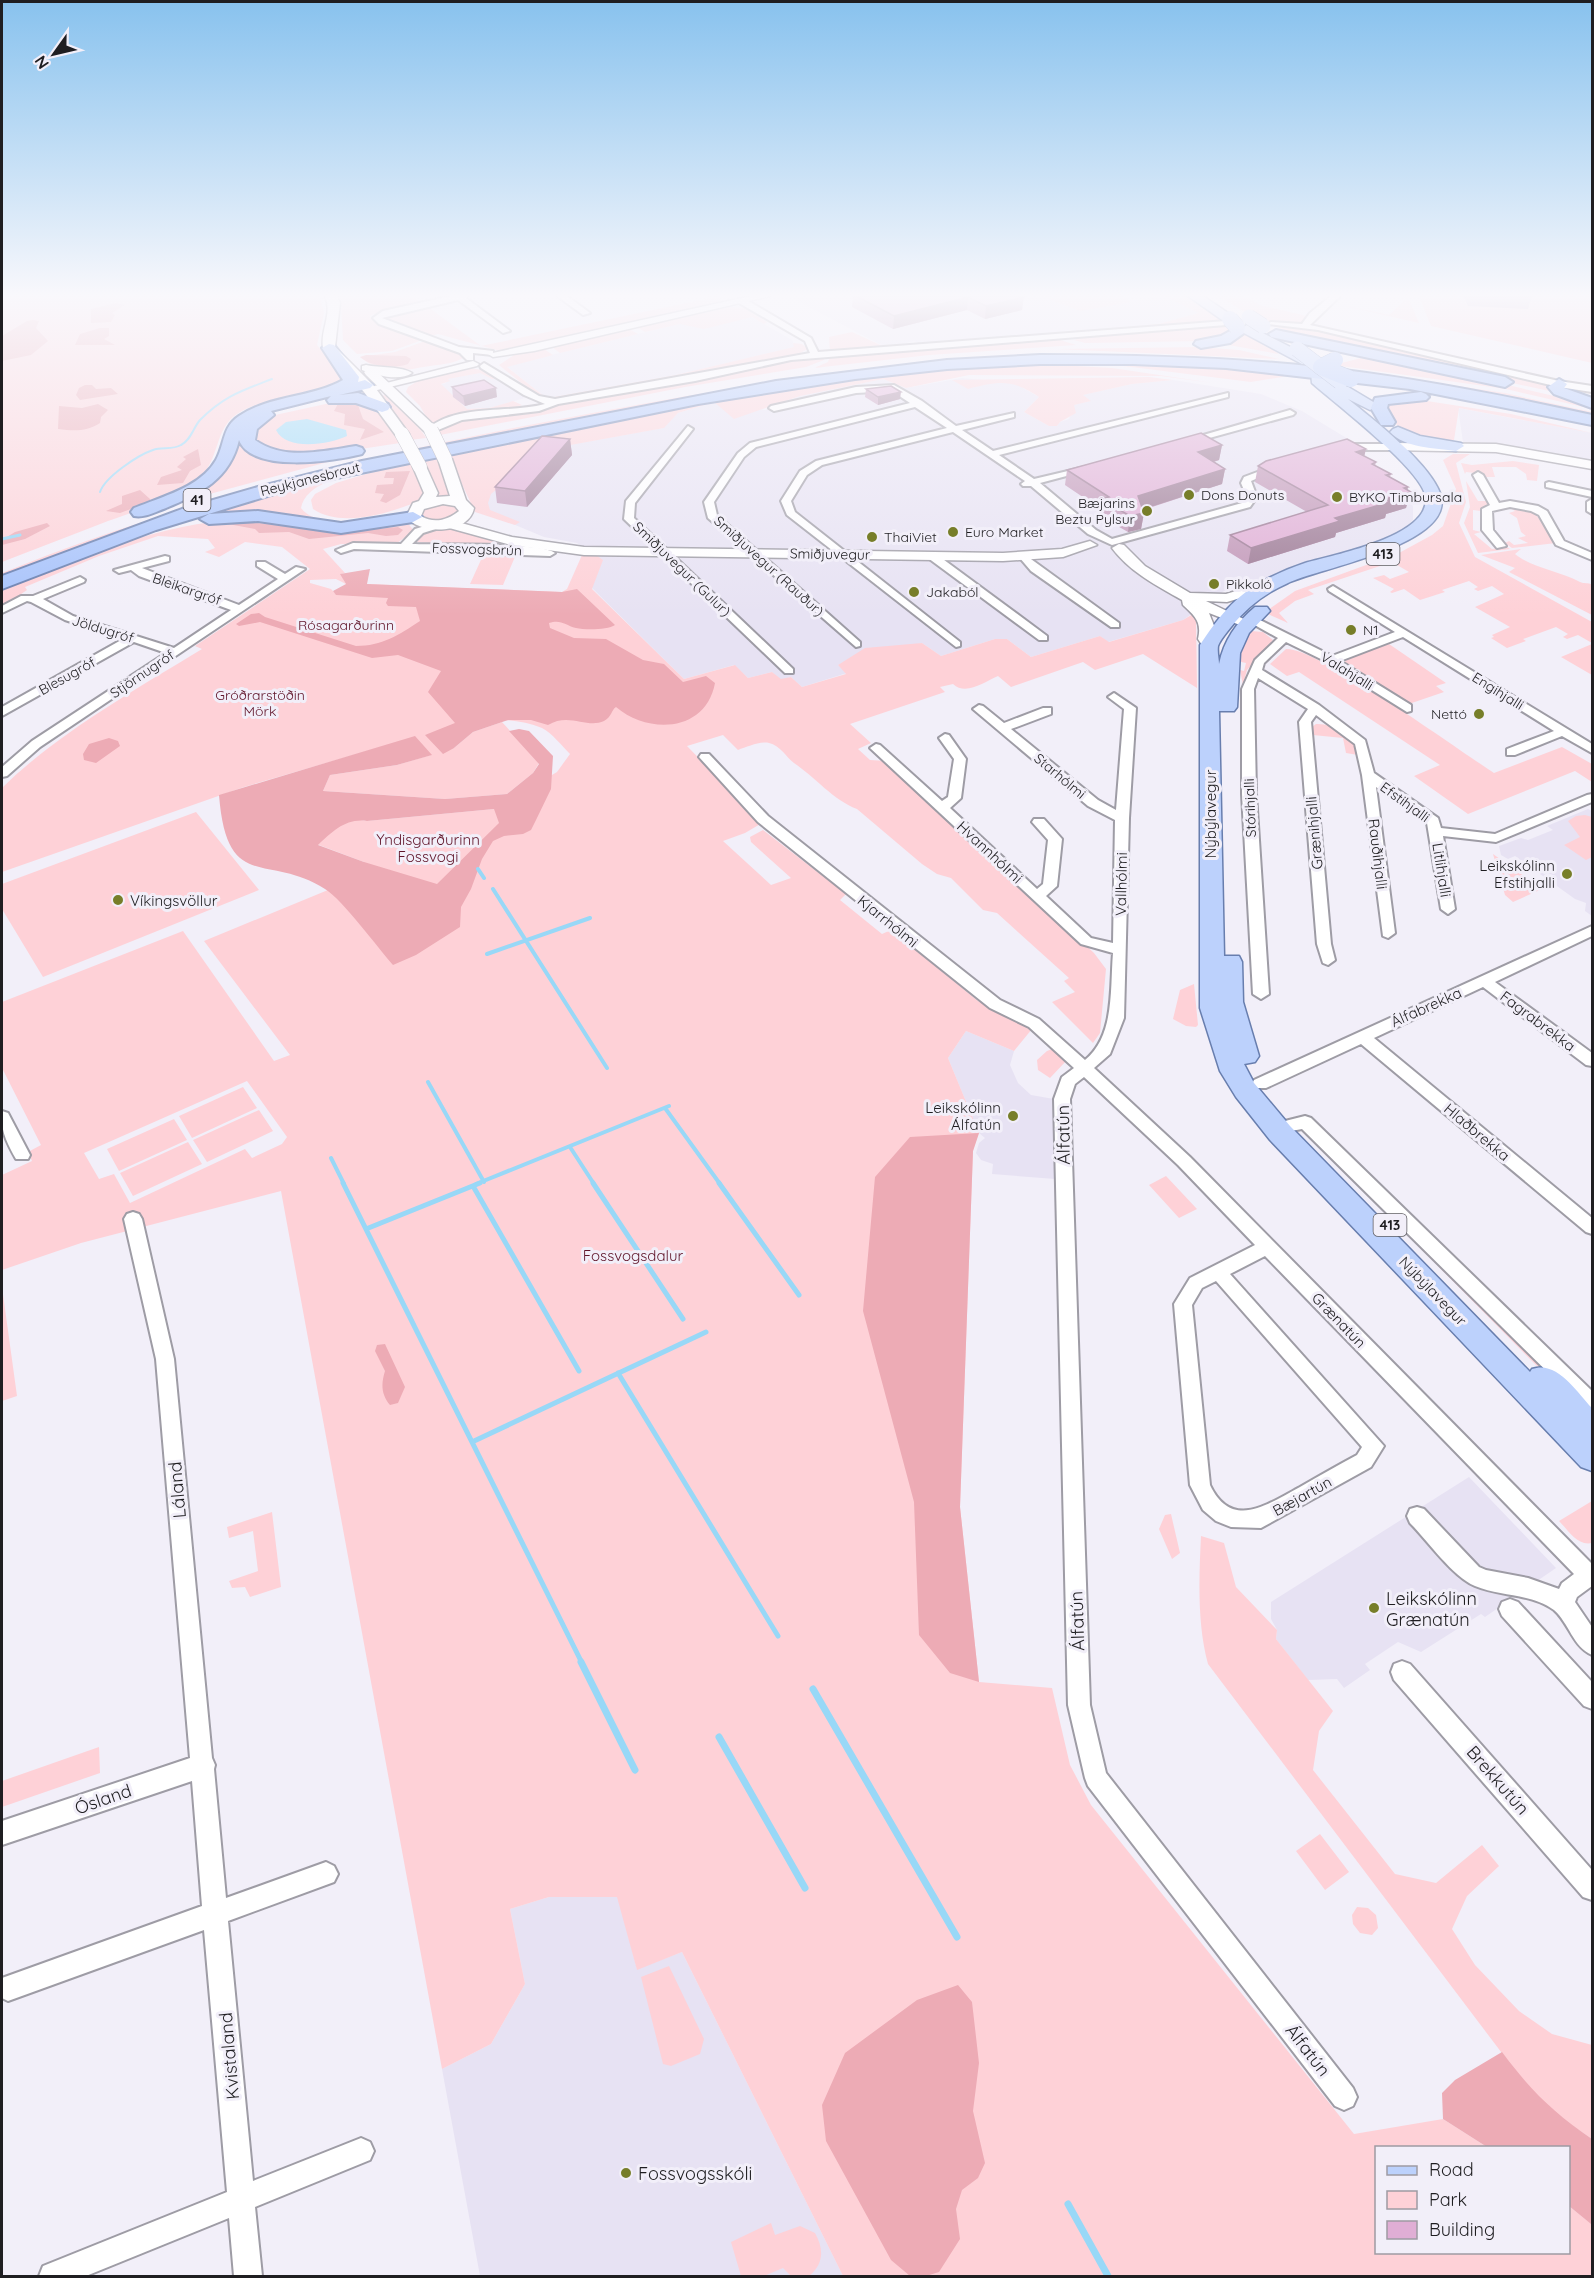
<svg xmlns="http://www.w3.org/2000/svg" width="1594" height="2278" viewBox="0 0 1594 2278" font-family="Quicksand,sans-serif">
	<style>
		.built { fill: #e7e2f3 }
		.green { fill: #fed1d7; fill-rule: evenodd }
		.forest { fill: #edabb5; fill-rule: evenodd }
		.water { fill: #98d8f7 }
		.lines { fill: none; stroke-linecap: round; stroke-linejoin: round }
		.stream-far4 { stroke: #98d8f7; stroke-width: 2 }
		.stream-far3 { stroke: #98d8f7; stroke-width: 3 }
		.stream-far2 { stroke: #98d8f7; stroke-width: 4 }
		.stream-far1 { stroke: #98d8f7; stroke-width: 5 }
		.stream { stroke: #98d8f7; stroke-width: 7 }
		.minor-casing { stroke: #9e9ca5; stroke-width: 4 }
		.tertiary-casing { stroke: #9e9ca5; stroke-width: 3 }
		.secondary-casing { stroke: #9e9ca5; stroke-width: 3 }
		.primary-casing { stroke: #687eae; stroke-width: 3 }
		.trunk-casing { stroke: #687eae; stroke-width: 4 }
		.minor { fill: #fff; fill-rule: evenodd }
		.tertiary { fill: #fff; fill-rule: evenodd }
		.secondary { fill: #fff; fill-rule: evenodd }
		.primary { fill: #bcd1fc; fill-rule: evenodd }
		.trunk { fill: #a6c2fb; fill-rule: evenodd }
		.secondary-bridge-casing { stroke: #9e9ca5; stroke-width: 15; stroke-linecap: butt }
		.primary-bridge-casing { stroke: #687eae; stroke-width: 16; stroke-linecap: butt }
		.trunk-bridge-casing { stroke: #687eae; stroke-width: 17; stroke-linecap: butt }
		.secondary-bridge { stroke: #fff; stroke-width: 14 }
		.primary-bridge { stroke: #bcd1fc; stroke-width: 15 }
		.trunk-bridge { stroke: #a6c2fb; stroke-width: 16 }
		.wall { fill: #c196b7 }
		.shaded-wall { fill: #9d7a95 }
		.building { fill: #e0aed5; stroke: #9d7a95; stroke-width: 1.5 }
		.poi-dot { fill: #777e29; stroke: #f2eff9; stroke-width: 2 }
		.labels { text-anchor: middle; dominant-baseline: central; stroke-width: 6; stroke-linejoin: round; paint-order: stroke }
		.far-street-label { font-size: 14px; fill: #1f1e21; stroke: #f2eff9 }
		.far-poi-label { font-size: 14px; fill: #1f1e21; stroke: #f2eff9; text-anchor: start }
		.shield { fill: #f2eff9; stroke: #5e5d62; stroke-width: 1.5 }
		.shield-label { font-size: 14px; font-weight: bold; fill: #1f1e21 }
		.far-park-label { font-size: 14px; fill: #60152a; stroke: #f2eff9 }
		.street-label { font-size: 15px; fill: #1f1e21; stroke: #f2eff9 }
		.park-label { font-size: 15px; fill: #60152a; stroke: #f2eff9 }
		.poi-label { font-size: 15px; fill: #1f1e21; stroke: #f2eff9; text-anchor: end }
		.near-street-label { font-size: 18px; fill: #1f1e21; stroke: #f2eff9 }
		.near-poi-label { font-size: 18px; fill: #1f1e21; stroke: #f2eff9; text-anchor: start }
	</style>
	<rect width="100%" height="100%" fill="#f2eff9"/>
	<path class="built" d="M 788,296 L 1042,296 L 1080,310 L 1163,296 L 1200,313 L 1158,324 L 1075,332 L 1069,330 L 1053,334 L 923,346 L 914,341 L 887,348 Z
		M 743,312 L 792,340 L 795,347 L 676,375 L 554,397 L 545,397 L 506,366 L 724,313 Z
		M 480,373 L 492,379 L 499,378 L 519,390 L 525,398 L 489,408 L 467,409 L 440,385 L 446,383 L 446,379 Z
		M 962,378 L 1014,383 L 1023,388 L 1039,397 L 1024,412 L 1049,426 L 1057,426 L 1060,422 L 1069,419 L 1074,405 L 1090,401 L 1082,395 L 1132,384 L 1173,380 L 1261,394 L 1302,411 L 1353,442 L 1413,506 L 1413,520 L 1402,531 L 1374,544 L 1224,591 L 1183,620 L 1108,642 L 1100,636 L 1031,657 L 1007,639 L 995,639 L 941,656 L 922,643 L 838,665 L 847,673 L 802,687 L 791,677 L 781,680 L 772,672 L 748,678 L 734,665 L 684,679 L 592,588 L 602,560 L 577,543 L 544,537 L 479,510 L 463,464 L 663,428 L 678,413 L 714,402 L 765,410 L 800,396 L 883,379 L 906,388 Z
		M 1458,408 L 1592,433 L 1592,466 L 1530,454 L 1464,449 Z
		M 1588,809 L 1592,811 L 1592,916 L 1585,911 L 1586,903 L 1575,899 L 1515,856 L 1508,859 L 1501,855 L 1499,846 L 1521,838 L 1528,840 L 1553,830 L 1547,826 Z
		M 966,1031 L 1014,1051 L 1010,1065 L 1018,1083 L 1031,1095 L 1054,1099 L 1055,1179 L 992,1174 L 993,1164 L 981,1160 L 976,1153 L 979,1143 L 985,1138 L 979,1133 L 948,1058 Z
		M 1469,1477 L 1556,1568 L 1485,1617 L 1481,1614 L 1421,1652 L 1398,1642 L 1365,1664 L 1370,1670 L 1344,1688 L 1337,1679 L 1308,1680 L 1276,1639 L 1277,1630 L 1271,1619 L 1271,1602 Z
		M 549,1897 L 618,1897 L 637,1969 L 682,1952 L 843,2276 L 480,2276 L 442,2069 L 491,2044 L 525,1984 L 510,1909 Z"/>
	<path class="green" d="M 2,296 L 320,296 L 324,313 L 317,345 L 344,377 C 317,402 269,393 237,414 C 214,429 220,460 199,478 C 173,499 139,510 108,521 C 73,535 37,548 2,562 Z
		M 335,296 L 411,296 L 419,302 L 452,297 L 374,314 L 370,316 L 372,320 L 422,340 L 392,351 L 357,354 L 343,340 L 341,305 Z
		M 707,296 L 718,296 L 722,301 L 504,352 L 438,334 L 427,337 L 383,318 L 455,299 L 457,301 L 428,307 L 481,346 L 710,298 Z
		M 1041,296 L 1125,296 L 1131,302 L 1080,311 Z
		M 1163,296 L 1190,296 L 1228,321 L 1109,331 L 1107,329 L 1158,324 L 1199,313 Z
		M 1218,296 L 1246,296 L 1259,305 L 1307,316 L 1301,323 L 1263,323 Z
		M 1419,296 L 1592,296 L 1592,363 L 1431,326 Z
		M 1406,299 L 1409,300 L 1419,323 L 1336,304 L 1389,315 Z
		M 731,307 L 744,308 L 767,322 L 764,324 L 752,317 L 704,329 L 680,324 L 645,332 L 637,327 Z
		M 1219,325 L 1230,325 L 1232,332 L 1223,338 L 1204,341 L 1085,343 L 1074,340 L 1085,337 Z
		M 1272,325 L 1325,331 L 1552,384 L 1554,392 L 1301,337 Z
		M 629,329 L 638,334 L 560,353 L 552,347 Z
		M 1244,329 L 1279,354 L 1217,343 Z
		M 852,332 L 887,348 L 830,352 L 829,337 Z
		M 1057,339 L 1076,345 L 929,355 L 814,368 L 828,362 L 830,356 Z
		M 425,341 L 464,353 L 466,356 C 454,364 444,364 430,366 C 401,370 386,378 360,357 L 395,352 Z
		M 793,343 L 802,344 L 808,349 L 798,354 L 559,400 L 541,399 L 499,365 L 514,355 L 544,349 L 553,355 L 507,367 L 545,397 L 554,397 L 676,375 L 794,347 Z
		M 1198,347 L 1239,350 L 1279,359 L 1057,349 Z
		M 1045,354 L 1140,355 L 1286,363 L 1290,366 L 1045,357 L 710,395 L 445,445 L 173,515 L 101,539 L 2,578 L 2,573 C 198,494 395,449 603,411 C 750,384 895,361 1045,354 Z
		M 825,356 L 824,360 L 806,367 L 685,387 L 440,435 L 438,428 C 466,410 502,420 532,413 C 546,410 559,405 572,402 C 656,383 740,365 825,356 Z
		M 1361,358 L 1457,373 L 1592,405 L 1592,409 L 1506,389 L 1334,365 Z
		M 1092,362 L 1160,362 L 1291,372 L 1288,376 L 1251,382 Z
		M 1021,363 L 1112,368 L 1213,383 L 1161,376 L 969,375 L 906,388 L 883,379 L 800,396 L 734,419 L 714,402 L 678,413 L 664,428 L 543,450 L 491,494 L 488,503 L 490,510 L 520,522 L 515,525 L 475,512 L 447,452 L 719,399 L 877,374 Z
		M 465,367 L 493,372 L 499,378 L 492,379 L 480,373 L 448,379 L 450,381 L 441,384 L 467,409 L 489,408 L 513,401 L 522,405 L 510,410 L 466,414 L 432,427 L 420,406 L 406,392 L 408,387 L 421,379 Z
		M 1336,368 L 1505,393 L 1592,412 L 1592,419 Z
		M 1149,377 L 1173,380 L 1132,384 L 1083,395 L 1091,401 L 1074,405 L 1076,413 L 1060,422 L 1057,426 L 1049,426 L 1024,412 L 1039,397 C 1011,379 1000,381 968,389 L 952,380 Z
		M 385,395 C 393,404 423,429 426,438 L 410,440 L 379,397 Z
		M 1414,399 L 1511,414 L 1592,433 L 1459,408 L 1454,440 L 1431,440 L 1405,433 L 1385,413 L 1387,401 Z
		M 344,400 L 376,407 L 400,443 L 328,454 L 280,454 L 254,444 L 255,424 L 266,417 Z
		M 280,407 L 252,422 L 255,451 L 350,456 L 165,506 L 207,483 L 249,419 Z
		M 1453,454 L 1470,454 L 1456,463 L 1466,502 L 1459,523 L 1475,557 L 1592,622 L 1592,643 L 1578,635 L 1567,639 L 1563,637 L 1568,634 L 1556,627 L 1523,639 L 1526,641 L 1507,648 L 1491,638 L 1494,637 L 1492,635 L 1510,627 L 1475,607 L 1504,594 L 1492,586 L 1478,591 L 1474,589 L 1478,587 L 1469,581 L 1442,590 L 1445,592 L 1420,600 L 1404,589 L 1392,593 L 1390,592 L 1394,589 L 1373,578 L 1384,575 L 1390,579 L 1409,572 L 1392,562 L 1308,590 L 1314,594 L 1295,601 L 1279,613 L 1288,623 L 1268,614 L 1268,610 L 1295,591 L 1399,553 L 1432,535 L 1443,526 L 1456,489 L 1443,460 Z
		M 439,457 L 452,495 L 437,496 L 423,460 Z
		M 410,461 L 426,492 L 424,499 C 394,512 342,529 313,509 L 311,500 L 315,494 L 336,483 Z
		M 1513,461 L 1539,465 L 1537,481 L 1527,480 L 1526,474 L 1516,467 L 1492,467 L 1495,477 L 1485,477 L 1483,474 L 1466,472 L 1465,474 L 1461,463 L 1472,465 Z
		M 364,470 C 343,477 306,483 301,508 C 315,525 333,517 350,525 L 221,515 L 183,521 L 282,489 Z
		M 1466,481 L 1478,501 L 1487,501 L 1491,505 L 1481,511 L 1473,510 L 1473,530 L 1481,532 L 1474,534 L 1492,549 L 1507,547 L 1510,549 L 1478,553 L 1464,523 L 1470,507 Z
		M 443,502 L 460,508 L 459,515 L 439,522 L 420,518 L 418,511 Z
		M 1513,507 L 1535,513 L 1556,543 L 1512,548 L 1505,543 L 1509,541 L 1514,545 L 1528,543 L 1518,538 L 1526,536 L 1521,532 L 1517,518 L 1509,513 L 1515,511 L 1512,509 L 1494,509 Z
		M 244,519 L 300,527 L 407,522 L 414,531 L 397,543 L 341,544 L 323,549 L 345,573 L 341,574 L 346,584 L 336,579 L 310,580 L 310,583 L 331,589 L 336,594 L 366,584 L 562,592 L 567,589 L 582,555 L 596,555 L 603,560 L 592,589 L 684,679 L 735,665 L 748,678 L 772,672 L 781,679 L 791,677 L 802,687 L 846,674 L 838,665 L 865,648 L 922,643 L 941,656 L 995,639 L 1007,639 L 1031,657 L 1100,636 L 1109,642 L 1183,620 L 1193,614 L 1196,618 L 1197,688 L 1143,654 L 1095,670 L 1083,662 L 1011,687 L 998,676 C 984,682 966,696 953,684 L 940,687 L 945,692 L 850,724 L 871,743 L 858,749 L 870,760 L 886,761 L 1094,953 L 1106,969 L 1100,1033 L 1093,1043 L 1052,1002 L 1075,992 L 1064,981 L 1069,978 L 997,913 L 983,910 L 951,878 L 937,874 L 922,864 L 857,809 C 833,800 815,777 794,763 C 786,757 780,745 769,743 C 760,741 747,747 738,750 L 723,735 L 687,746 L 762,823 L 745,833 L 723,841 L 771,885 L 791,878 L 751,842 L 750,837 L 763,830 L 846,894 L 840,900 L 882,934 L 891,930 L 978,1001 L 1032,1029 L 1014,1051 L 966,1031 L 948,1058 L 979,1133 L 973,1151 L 960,1507 L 979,1682 L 1052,1688 L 1070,1765 L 1091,1805 L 1354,2134 L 1443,2119 L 1487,2147 L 1376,2148 L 1376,2252 L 1568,2252 L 1569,2206 L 1590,2223 L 1592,2139 L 1555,2114 L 1526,2085 L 1208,1664 C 1197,1624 1199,1577 1201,1536 L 1224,1543 L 1236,1587 L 1277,1630 L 1276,1639 L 1333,1711 L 1319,1731 L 1313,1770 L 1395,1874 L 1436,1883 L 1482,1845 L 1499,1866 L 1467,1896 L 1452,1929 L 1475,1965 L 1519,2011 L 1552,2034 L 1592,2045 L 1592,2276 L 843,2276 L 682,1952 L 637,1970 L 617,1897 L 549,1897 L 510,1909 L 525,1984 L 491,2044 L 442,2069 L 281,1191 L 81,1243 L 2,1270 L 2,1175 L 32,1161 L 28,1152 L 41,1145 L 2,1068 L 2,1002 L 183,931 L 274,1061 L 290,1055 L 204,941 L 328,890 L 364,862 L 311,842 L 279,808 L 367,821 L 494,809 L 557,772 L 570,754 C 562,746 552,733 542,728 C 505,713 461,721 426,735 L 454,748 L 473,732 L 502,722 L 539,763 L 533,773 L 507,794 L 445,799 L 323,791 L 330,775 L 397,765 L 431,755 L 415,737 L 244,787 L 2,872 L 2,788 C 55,735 138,688 202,649 L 195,646 L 310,569 L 282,547 L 245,542 L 219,557 L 205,552 L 215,548 L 208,539 L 158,536 L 99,556 L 25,587 L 27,590 L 2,607 L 2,588 C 81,558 158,523 244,519 ZM 247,1081 L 287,1137 L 282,1144 L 252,1158 L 245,1149 L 130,1203 L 114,1174 L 99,1179 L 84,1153 Z
		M 445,527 L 505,541 L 493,547 L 417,542 L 426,531 Z
		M 1521,549 L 1515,554 C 1532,568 1560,571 1580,582 C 1584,584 1588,582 1592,585 L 1592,615 L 1509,572 L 1515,568 L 1481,555 Z
		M 485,551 L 517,552 L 503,585 L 470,584 Z
		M 1251,631 L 1263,632 L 1273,640 L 1247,670 L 1243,685 L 1240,670 L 1244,671 L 1246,663 L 1237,661 L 1244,639 Z
		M 1389,644 L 1446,683 L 1436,686 L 1444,692 L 1406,705 L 1343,663 L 1349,658 Z
		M 1592,644 L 1592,675 L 1561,657 Z
		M 1286,649 C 1317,647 1460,751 1494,773 L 1562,747 L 1592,764 L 1592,782 L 1575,771 L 1468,814 L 1414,776 L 1440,765 L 1299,672 L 1287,676 L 1270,664 Z
		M 1316,724 C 1333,723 1350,737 1358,751 L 1358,755 L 1346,753 L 1343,738 L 1313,735 L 1312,727 Z
		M 196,812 L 259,890 L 43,977 L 2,909 L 2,884 Z
		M 1585,815 L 1592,817 L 1592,857 L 1586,860 L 1564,845 L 1580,837 L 1568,821 L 1576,816 Z
		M 1493,854 L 1542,889 L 1513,902 L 1505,895 Z
		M 1194,984 L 1198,1025 L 1196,1027 L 1186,1026 L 1173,1019 L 1180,990 Z
		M 1057,1047 L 1067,1060 L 1050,1078 L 1038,1070 L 1037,1060 L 1047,1051 Z
		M 243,1087 L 257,1108 L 192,1138 L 179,1116 Z
		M 259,1110 L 273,1131 L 207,1162 L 193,1140 Z
		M 174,1119 L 187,1140 L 119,1171 L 107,1149 Z
		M 188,1142 L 202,1164 L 133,1196 L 120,1173 Z
		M 1330,1157 L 1537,1355 L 1550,1376 L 1536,1365 Z
		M 1166,1176 L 1197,1209 L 1179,1218 L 1149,1185 Z
		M 2,1287 L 17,1396 L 2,1401 Z
		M 1592,1501 L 1592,1543 C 1577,1546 1569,1531 1559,1521 Z
		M 272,1512 L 281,1587 L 250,1597 L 245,1587 L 232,1588 L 229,1581 L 258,1571 L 253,1531 L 229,1538 L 227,1527 Z
		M 1171,1514 L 1180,1553 L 1172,1559 L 1159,1529 L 1165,1515 Z
		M 99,1747 L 100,1773 L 2,1807 L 2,1781 Z
		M 1320,1834 L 1349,1872 L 1325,1890 L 1296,1851 Z
		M 2,1850 L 3,1850 L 2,2241 Z
		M 1357,1907 L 1368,1908 L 1376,1915 L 1378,1928 L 1372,1935 L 1360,1933 L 1353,1924 L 1352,1915 Z
		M 669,1966 L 704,2039 L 700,2054 L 671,2066 L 663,2064 L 641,1977 Z
		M 771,2223 L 775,2235 L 800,2226 L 815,2233 C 824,2249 824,2264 809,2276 L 791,2276 L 783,2268 L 764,2276 L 741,2276 L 731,2242 Z"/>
	<path class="forest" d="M 116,303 L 125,305 L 112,313 L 115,315 L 111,322 L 91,323 L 91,309 Z
		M 33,320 L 39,321 L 36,328 L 48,341 L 31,355 L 2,361 L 2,336 L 27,321 Z
		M 100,328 L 109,328 L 109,336 L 104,339 L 115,345 L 75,345 L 80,334 Z
		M 366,355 L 406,356 L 411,359 L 408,364 C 393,369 372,367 360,357 Z
		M 85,385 L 92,385 L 96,389 L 111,388 L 118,394 L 80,400 L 76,395 L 79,388 Z
		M 339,402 L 358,405 L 363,419 L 384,432 L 360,440 L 365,429 L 344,425 L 345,414 L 334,411 Z
		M 98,404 L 108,410 L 101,417 L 100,423 C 86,432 74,431 58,429 L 59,406 L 82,408 Z
		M 198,449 L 201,465 L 190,471 L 183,483 L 157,485 L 161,477 L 182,470 L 177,467 L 186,459 L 183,457 Z
		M 410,471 L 400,495 L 386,503 L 380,501 L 384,494 L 375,493 L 377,485 L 393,484 L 394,478 L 384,478 L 386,472 Z
		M 140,490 L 150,499 L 150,502 L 120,513 L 106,511 L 122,504 L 122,496 Z
		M 235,522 L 290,525 L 334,533 L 398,527 L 403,530 L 398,535 L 386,536 L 368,533 L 309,539 L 289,532 L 259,533 L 255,529 L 228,524 Z
		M 47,523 L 50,526 L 25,539 L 2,545 L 2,540 L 15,532 Z
		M 370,569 L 367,584 L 562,592 L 577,589 L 615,625 C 608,630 585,630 576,628 C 565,625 561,619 549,623 L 550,628 L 574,638 L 606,639 L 643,660 L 664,664 L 683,682 L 706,676 L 715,683 C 706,732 649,735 616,707 C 611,710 612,717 604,721 C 587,729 569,712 548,725 L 531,720 L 508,720 L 473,732 L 454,748 L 443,754 L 425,735 L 455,723 L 428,692 L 441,671 L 398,655 L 372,658 L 260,622 L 239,626 L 236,624 L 251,614 L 259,613 L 265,617 L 356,646 C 382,646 399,635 420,621 L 416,607 L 388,606 L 386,603 L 388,598 L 336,595 L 333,591 L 346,584 L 340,574 Z
		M 519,729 L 529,731 L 553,756 L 551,789 L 536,820 L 531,830 L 523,834 L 504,836 L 493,841 L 482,859 L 471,889 L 461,907 L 460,927 L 416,955 L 393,965 C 377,947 343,900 325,889 C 267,852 227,894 219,795 L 415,736 L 432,755 L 397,765 L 330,775 L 323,791 L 445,799 L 507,794 L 533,773 L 539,764 L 509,731 ZM 494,809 L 499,823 L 437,884 L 364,862 L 318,845 C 333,831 346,818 367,821 Z
		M 109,738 L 118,741 L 120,746 L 96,763 L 84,760 L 83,754 L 89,744 Z
		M 979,1133 L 973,1151 L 960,1507 L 979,1682 L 950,1673 L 919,1635 L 914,1502 L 863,1311 L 875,1177 L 910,1137 Z
		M 385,1344 L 405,1387 L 398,1403 L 390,1405 C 381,1394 381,1384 385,1371 L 375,1351 L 377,1345 Z
		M 958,1985 L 972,2002 L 979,2063 L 973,2111 L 985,2163 L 978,2178 L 962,2190 L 956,2209 L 960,2239 L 939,2272 L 926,2276 L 910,2276 L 891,2260 L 826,2141 L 822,2105 L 845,2053 L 917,2000 Z
		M 1502,2052 C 1531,2091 1553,2112 1592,2139 L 1591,2224 L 1569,2206 L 1568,2148 L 1487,2147 L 1443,2119 L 1442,2093 L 1455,2080 Z"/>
	<path class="water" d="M 307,419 L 346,430 L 347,436 C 330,444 287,452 276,430 L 286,422 Z"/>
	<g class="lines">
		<path class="stream-far4" d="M 100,492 C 105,477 138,455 153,450 C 162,447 173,450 181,445 C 191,440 193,428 200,420 C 224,396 241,391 272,379"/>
		<path class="stream-far3" d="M 2,539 L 20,535"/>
		<path class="stream-far2" d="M 478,869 L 484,878
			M 493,889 L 607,1068
			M 487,954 L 590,918
			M 428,1082 L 484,1182
			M 665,1108 L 720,1184
			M 570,1147 L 594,1184
			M 331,1158 L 344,1184
			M 476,1184 L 669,1106"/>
		<path class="stream-far1" d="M 343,1183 L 582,1663
			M 593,1183 L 683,1319
			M 719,1183 L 799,1295
			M 473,1186 L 579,1371
			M 366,1229 L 480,1183
			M 618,1373 L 778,1636
			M 472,1442 L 706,1332"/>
		<path class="stream" d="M 581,1662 L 635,1770
			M 813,1689 L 957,1937
			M 719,1737 L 805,1888
			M 1068,2204 L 1108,2276"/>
		<g class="minor-casing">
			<path id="minor" d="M 451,296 L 467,296 L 466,298 L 510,331 L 503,333 L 458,300 L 382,318 L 459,347 L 493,351 L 493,355 L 473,353 L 473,360 L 467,360 L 460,353 L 379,324 L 373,318 L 383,311 Z
				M 557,296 L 567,296 L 590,313 L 583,315 Z
				M 1331,296 L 1340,296 L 1310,325 L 1559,381 L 1592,386 L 1592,392 L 1559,387 L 1318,330 L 1267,324 L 1271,322 L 1302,324 L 1310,313 Z
				M 739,299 L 745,299 L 811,338 L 818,352 L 1226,321 L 1230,323 L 1226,325 L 791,360 L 695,381 L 558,404 L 539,411 L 462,420 L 431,433 L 426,430 C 457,403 508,414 545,404 L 524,395 L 481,368 L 480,366 L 484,363 L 539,396 L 555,399 L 810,353 L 805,341 L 739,303 Z
				M 894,385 L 922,401 L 956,426 L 1014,413 L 1014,417 L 962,430 L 993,451 L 1228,393 L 1228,397 L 999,455 L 1034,479 L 1089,466 L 1089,470 L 1040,483 L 1096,530 L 1112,539 L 1242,503 L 1247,497 L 1241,483 L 1244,477 L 1279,464 L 1284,467 L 1251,481 L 1257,497 L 1250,507 L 1112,545 L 1088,534 L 1031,486 L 1023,486 L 1021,484 L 1025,481 L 953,432 L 822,465 L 807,475 L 791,501 L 795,512 L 960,642 L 960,646 L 956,647 L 787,515 L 781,501 L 800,471 L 816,461 L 947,428 L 915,407 L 756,447 L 744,457 L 714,502 L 717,515 L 860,642 L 860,646 L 856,647 L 708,518 L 704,502 L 738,453 L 750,443 L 910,403 L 892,391 L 856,393 L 774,411 L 769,408 L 771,406 L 856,387 Z
				M 1290,410 L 1295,413 L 1293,415 L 1184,445 L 1179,442 Z
				M 688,426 L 693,429 L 635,503 L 634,518 L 793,669 L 793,673 L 785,673 L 624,519 L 626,501 Z
				M 1350,444 L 1392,444 L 1397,447 L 1392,450 L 1351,450 L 1341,453 L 1336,450 Z
				M 1478,472 L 1483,475 L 1499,503 L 1510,501 L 1538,506 L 1547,511 L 1564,541 L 1592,553 L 1592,560 L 1556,545 L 1539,515 L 1531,511 L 1510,507 L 1492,511 L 1493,530 L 1506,546 L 1497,548 L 1482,530 L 1482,509 L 1490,505 L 1473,475 Z
				M 1549,482 L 1592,491 L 1592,497 L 1546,487 L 1546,483 Z
				M 1592,499 L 1592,514 L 1587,511 L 1587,502 Z
				M 438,522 L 442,523 L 442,527 L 423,533 L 412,544 C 436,545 542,542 555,553 L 550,556 L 354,549 L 341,553 L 336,550 L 353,543 L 401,544 L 415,529 Z
				M 928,554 L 936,554 L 1047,636 L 1047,640 L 1039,640 L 928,558 Z
				M 1024,554 L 1119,623 L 1119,627 L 1111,627 L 1031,571 L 1019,557 Z
				M 165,556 L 169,557 L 169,561 L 142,568 L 239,605 L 278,579 L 257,566 L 257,562 L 265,562 L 285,574 L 296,567 L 305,569 L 40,747 L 7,776 L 2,777 L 2,767 L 32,741 L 166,653 L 134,642 L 2,716 L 2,707 L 123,639 L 65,620 L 31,602 L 27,601 L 2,613 L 2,606 L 21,596 L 33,596 L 80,577 L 85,580 L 84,582 L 43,599 L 73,616 L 174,648 L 231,610 L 139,576 L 131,570 L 119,573 L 114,570 Z
				M 1333,586 L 1592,744 L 1592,753 L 1562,736 L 1515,755 L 1507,755 L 1507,749 L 1554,731 L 1403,637 L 1340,661 L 1411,705 L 1411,711 L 1407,712 L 1327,662 L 1286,642 L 1264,663 L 1262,670 L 1319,705 L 1365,740 L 1374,773 L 1438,818 L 1441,828 L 1495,834 L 1587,795 L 1592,794 L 1592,802 L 1496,842 L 1443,836 L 1455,909 L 1448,914 L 1441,909 L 1427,823 L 1376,787 L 1395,933 L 1388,938 L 1383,936 L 1362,775 L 1355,744 L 1316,715 L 1311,722 L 1331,944 L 1335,960 L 1328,965 L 1323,963 L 1317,944 L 1299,722 L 1308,709 L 1258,678 L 1254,689 L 1256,794 L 1269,994 L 1261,999 L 1253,994 L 1242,794 L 1242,689 L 1255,660 L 1278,638 L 1244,619 L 1254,617 L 1332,656 L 1395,632 L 1329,591 L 1328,589 Z
				M 1114,693 L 1136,708 L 1129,818 L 1124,1018 L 1110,1054 L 1094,1068 L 1190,1157 L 1592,1564 L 1592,1586 L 1577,1597 L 1575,1602 L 1592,1627 L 1592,1655 C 1573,1647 1569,1623 1554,1610 C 1531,1593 1501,1597 1475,1586 C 1452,1576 1428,1541 1410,1523 L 1407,1516 L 1410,1509 L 1417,1507 L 1424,1509 L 1479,1567 L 1486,1570 L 1528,1578 L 1559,1589 L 1562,1583 L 1574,1574 L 1265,1256 L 1230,1274 L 1384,1446 L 1371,1467 L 1261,1528 L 1231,1527 L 1216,1521 L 1203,1510 L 1190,1485 L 1174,1304 L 1190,1278 L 1255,1245 L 1178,1165 L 1084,1077 L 1075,1084 L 1070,1099 L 1090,1705 L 1106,1773 L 1353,2088 L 1357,2097 L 1353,2106 L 1344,2110 L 1335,2106 L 1088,1786 L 1085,1778 L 1068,1705 L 1054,1099 L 1062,1077 L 1074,1068 L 1029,1027 L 990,1008 L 758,822 L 699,757 L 701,754 L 709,754 L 768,816 L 1000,1000 L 1039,1019 L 1085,1060 C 1115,1036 1110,988 1113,953 L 1081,944 L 870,748 L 876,744 L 880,745 L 942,801 L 948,797 L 954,759 L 939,738 L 945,734 L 949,735 L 966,759 L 961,798 L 950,808 L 1037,889 L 1043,884 L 1048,840 L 1032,822 L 1034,819 L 1044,819 L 1062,839 L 1057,886 L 1046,896 L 1091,938 L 1113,943 L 1115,820 L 1088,806 L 973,709 L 979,705 L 983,706 L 1004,723 L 1043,708 L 1051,708 L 1051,714 L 1011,729 L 1098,800 L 1116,810 L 1124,709 L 1108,697 ZM 1216,1281 L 1362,1447 L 1357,1455 C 1338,1465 1319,1476 1300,1487 C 1268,1504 1232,1531 1210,1485 L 1192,1305 L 1202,1288 Z
				M 1592,926 L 1592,936 L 1495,982 L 1592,1053 L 1592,1066 L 1586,1065 L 1483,987 L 1374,1038 L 1592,1218 L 1592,1234 L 1586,1232 L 1361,1044 L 1266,1088 L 1254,1088 L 1252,1084 L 1254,1080 Z
				M 2,1111 L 8,1113 L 30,1155 L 28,1159 L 16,1159 C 7,1143 0,1130 2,1111 Z
				M 1305,1116 L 1311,1118 L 1592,1391 L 1592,1411 L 1585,1409 L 1302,1129 L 1291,1131 L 1283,1125 L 1285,1121 Z
				M 133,1212 L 139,1214 L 142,1219 L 174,1359 L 212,1758 L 215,1765 L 214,1769 L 226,1898 L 326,1862 L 334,1866 L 338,1874 L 334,1882 L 228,1921 L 253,2181 L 361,2138 L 370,2142 L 374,2151 L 370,2160 L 255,2207 L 262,2276 L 234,2276 L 229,2218 L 86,2276 L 39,2276 L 43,2266 L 227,2192 L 204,1930 L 8,2001 L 2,1998 L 2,1978 L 202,1906 L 192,1781 L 2,1845 L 2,1821 L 190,1758 L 156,1359 L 124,1219 L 127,1214 Z
				M 1510,1599 L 1518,1602 L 1592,1682 L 1592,1709 L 1584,1706 L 1502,1616 L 1499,1609 L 1502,1602 Z
				M 1402,1661 L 1410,1664 L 1592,1870 L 1592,1900 L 1583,1897 L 1394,1680 L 1391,1672 L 1394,1664 Z"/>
		</g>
		<g class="tertiary-casing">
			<path id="tertiary" d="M 751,296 L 770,296 L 534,351 L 493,357 L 488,354 Z
				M 473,361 L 479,364 L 477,366 L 369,392 L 363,389 Z
				M 366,365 C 379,368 402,366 412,373 C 400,382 375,375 362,370 L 362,366 Z
				M 1392,443 L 1496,444 L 1592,461 L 1592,469 L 1496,452 L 1388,450 L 1386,447 Z
				M 447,519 L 512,537 L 584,547 L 1003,553 L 1062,549 L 1090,541 L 1097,545 L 1063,557 L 1003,561 L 584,555 L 511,545 L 442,526 L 440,523 Z
				M 1119,544 L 1124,545 L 1145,566 L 1190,593 L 1226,594 L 1269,581 L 1276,585 L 1274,588 L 1227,602 L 1206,601 L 1252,623 L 1245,627 L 1209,613 L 1215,628 L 1212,639 L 1216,645 L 1214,648 L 1204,648 L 1198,639 C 1202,622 1195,616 1183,605 L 1182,600 C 1157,586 1130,572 1112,548 Z"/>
		</g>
		<g class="secondary-casing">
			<path id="secondary" d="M 325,296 L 337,296 L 340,303 L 335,347 L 374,386 L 409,434 L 407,437 L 397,437 L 364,392 L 323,348 C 320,330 333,314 325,296 Z
				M 370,368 L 374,369 L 436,427 L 436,433 L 426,433 L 366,375 L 364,372 Z
				M 445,455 L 452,459 L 466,500 L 474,508 C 469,535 420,535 406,517 L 413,503 L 419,501 L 424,493 L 413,467 L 415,464 L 425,464 L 438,493 L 436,497 L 450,496 L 438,459 ZM 443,504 L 455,506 L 459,511 C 448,520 434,524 421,516 L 424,509 Z"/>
		</g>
		<g class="primary-casing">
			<path id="primary" d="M 1188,296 L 1203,296 L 1237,319 L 1235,322 L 1225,322 Z
				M 1247,325 L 1312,358 L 1314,361 L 1312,364 L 1302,364 L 1242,332 L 1240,329 Z
				M 1318,369 L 1375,403 L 1377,406 L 1370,410 L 1348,399 C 1374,420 1429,463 1440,493 C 1459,544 1319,568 1288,583 C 1265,593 1246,608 1231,627 C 1227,632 1220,640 1218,646 C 1217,652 1219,659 1219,664 C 1224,640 1236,623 1255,607 L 1267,607 L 1270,611 L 1249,633 L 1240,653 L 1237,707 L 1234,711 L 1219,711 L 1224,956 L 1239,956 L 1242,962 L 1243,1002 L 1259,1056 L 1255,1062 L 1244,1064 L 1254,1083 L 1290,1126 L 1530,1372 L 1532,1369 C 1557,1360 1576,1391 1592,1408 L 1592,1471 L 1581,1467 L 1270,1140 L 1236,1097 L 1220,1071 L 1200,1008 L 1200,645 C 1217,619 1235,596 1263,581 C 1276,574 1290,568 1305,563 C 1332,555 1436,536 1425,494 C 1417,466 1336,404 1312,383 L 1311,373 Z
				M 1398,427 L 1420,436 L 1461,443 L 1464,446 L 1456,451 C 1436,448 1404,448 1390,432 L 1393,429 Z"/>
		</g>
		<g class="trunk-casing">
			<path id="trunk" d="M 1237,323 L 1242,324 L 1244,333 L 1230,343 L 1201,348 L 1194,344 L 1196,341 L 1221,336 L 1230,331 L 1232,324 Z
				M 1276,330 L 1505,377 L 1513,382 L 1505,387 L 1271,337 L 1269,334 Z
				M 329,344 L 334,345 L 359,377 L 358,382 L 365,380 L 373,385 L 370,388 L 339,395 L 358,393 L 388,404 L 390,407 L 388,410 L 382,412 L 356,403 L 329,403 L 327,400 L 331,396 L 271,411 L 274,415 L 257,429 L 255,440 C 284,461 323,451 356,446 L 362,448 L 364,451 L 362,454 C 335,461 252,474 239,440 C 230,479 200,494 166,508 C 155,512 145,518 134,516 L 131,512 L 134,508 C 161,497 201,487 216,460 C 225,444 222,427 239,416 C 270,395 311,398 343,380 L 322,348 Z
				M 1040,355 C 1133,355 1226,357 1318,367 C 1411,377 1502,395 1592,415 L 1592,425 L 1410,389 L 1226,368 L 1133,364 L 1040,364 L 947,369 L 855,379 L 698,404 L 307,484 L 156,530 L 2,589 L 2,576 L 182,509 L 258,487 L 362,461 L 776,381 L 947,360 Z
				M 1559,379 L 1567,384 L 1564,388 L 1592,398 L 1592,408 L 1554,394 L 1548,387 Z
				M 1421,392 L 1426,394 L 1429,397 L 1426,400 L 1388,404 L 1387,408 L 1395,422 L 1393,425 L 1381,425 L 1371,408 L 1375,398 Z
				M 258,511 L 341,523 L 413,512 L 422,517 L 413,522 L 341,533 L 258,521 L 209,524 L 200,519 L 209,514 Z"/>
		</g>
		<use href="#minor" class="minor"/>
		<use href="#tertiary" class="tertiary"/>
		<use href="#secondary" class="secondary"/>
		<use href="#primary" class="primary"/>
		<use href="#trunk" class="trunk"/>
		<g class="secondary-bridge-casing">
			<path id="secondary-bridge" d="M 431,430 L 445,459
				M 402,434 L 420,467"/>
		</g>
		<g class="primary-bridge-casing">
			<path id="primary-bridge" d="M 1249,317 L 1263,326
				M 1297,349 L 1340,382"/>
		</g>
		<g class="trunk-bridge-casing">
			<path id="trunk-bridge" d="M 1230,319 L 1237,327
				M 1335,360 L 1321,367 L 1351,379"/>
		</g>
		<use href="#secondary-bridge" class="secondary-bridge"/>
		<use href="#primary-bridge" class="primary-bridge"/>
		<use href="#trunk-bridge" class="trunk-bridge"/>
	</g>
	<path class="wall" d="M 853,296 L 1023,296 L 1022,310 L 985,319 L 967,310 L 893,329 L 852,307 Z
		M 1463,296 L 1532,296 L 1528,309 L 1468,306 Z
		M 452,387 L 497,397 L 465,406 L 453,397 Z
		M 866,389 L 900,399 L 878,405 L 865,397 Z
		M 570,439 L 572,455 L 527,507 L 497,503 L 495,487 Z
		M 1222,445 L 1219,460 L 1214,462 L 1225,469 L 1222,484 L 1143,510 L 1144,513 L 1141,529 L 1128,532 L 1098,515 L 1099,508 L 1065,485 L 1067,470 Z
		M 1366,449 L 1364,456 L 1376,462 L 1375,466 L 1391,474 L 1390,477 L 1408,490 L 1406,508 L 1386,514 L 1385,518 L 1336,533 L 1335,537 L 1248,564 L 1227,551 L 1230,535 L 1307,512 L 1255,482 L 1258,466 Z"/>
	<path class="shaded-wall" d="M 968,297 L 967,310 L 893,329 L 894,316 Z
		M 1024,297 L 1022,310 L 985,319 L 986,306 Z
		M 496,388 L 497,397 L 465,406 L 463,396 Z
		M 901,392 L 900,399 L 878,405 L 878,397 Z
		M 570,439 L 572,455 L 527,507 L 525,491 Z
		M 1222,445 L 1219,460 L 1194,467 L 1198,452 Z
		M 1366,449 L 1362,465 L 1356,452 Z
		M 1225,469 L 1222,484 L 1135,512 L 1138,496 Z
		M 1408,487 L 1407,493 L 1411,492 L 1406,508 L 1386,514 L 1385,518 L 1336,533 L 1335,537 L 1248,564 L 1251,548 L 1385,499 L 1404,488 Z
		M 1144,513 L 1141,529 L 1128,532 L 1130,516 Z"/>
	<path class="building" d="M 856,296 L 1023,296 L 1024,297 L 986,306 L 968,297 L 894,316 Z
		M 484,380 L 496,388 L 463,396 L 452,387 Z
		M 891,386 L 901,392 L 878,397 L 866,389 Z
		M 1201,433 L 1222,445 L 1198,452 L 1225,469 L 1138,496 L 1144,513 L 1130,516 L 1101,499 L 1109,497 L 1067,470 Z
		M 542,436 L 570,439 L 525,491 L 495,487 Z
		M 1347,439 L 1366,449 L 1356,452 L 1376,462 L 1372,464 L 1391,474 L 1386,475 L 1408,487 L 1404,488 L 1411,492 L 1385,499 L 1390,502 L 1335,518 L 1340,521 L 1251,548 L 1230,535 L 1328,505 L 1258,466 L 1266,461 Z"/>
	<linearGradient id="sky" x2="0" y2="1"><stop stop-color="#88c2ee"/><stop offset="0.48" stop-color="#f9f8fc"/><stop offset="1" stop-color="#f9f8fc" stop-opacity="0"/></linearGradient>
	<rect width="1594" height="615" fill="url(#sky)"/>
	<g class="poi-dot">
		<circle cx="1189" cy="495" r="6"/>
		<circle cx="1337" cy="497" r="6"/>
		<circle cx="1147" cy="511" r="6"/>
		<circle cx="953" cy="532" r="6"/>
		<circle cx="872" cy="537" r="6"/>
		<circle cx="1214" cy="584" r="6"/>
		<circle cx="914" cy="592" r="6"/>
		<circle cx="1351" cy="630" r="6"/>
		<circle cx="1479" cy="714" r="6"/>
		<circle cx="1567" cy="874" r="6"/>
		<circle cx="118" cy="900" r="6"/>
		<circle cx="1013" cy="1116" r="6"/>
		<circle cx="1374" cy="1608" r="6"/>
		<circle cx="626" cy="2173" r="6"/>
	</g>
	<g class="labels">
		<g class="far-street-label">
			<text transform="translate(310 479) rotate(-14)">Reykjanesbraut</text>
			<text transform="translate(477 549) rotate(2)">Fossvogsbrún</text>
			<text transform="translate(830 554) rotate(1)">Smiðjuvegur</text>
			<text transform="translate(769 566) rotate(42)">Smiðjuvegur (Rauður)</text>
			<text transform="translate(682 569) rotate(44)">Smiðjuvegur (Gulur)</text>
			<text transform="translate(187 589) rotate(19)">Bleikargróf</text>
			<text transform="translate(103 629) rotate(17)">Jöldugróf</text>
			<text transform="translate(1347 671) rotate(32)">Valahjalli</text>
			<text transform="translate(142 674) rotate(-34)">Stjörnugróf</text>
			<text transform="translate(67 676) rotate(-29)">Blesugróf</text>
			<text transform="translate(1498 691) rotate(32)">Engihjalli</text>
			<text transform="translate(1060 776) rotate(40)">Starhólmi</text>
			<text transform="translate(1405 802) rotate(36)">Efstihjalli</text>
			<text transform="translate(1250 808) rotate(-92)">Stórihjalli</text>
		</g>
		<g class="far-poi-label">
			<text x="1201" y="495">Dons Donuts</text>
			<text x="1349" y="497">BYKO Timbursala</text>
			<text x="1135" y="503" text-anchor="end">Bæjarins<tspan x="1135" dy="16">Beztu Pylsur</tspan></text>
			<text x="965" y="532">Euro Market</text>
			<text x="884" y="537">ThaiViet</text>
			<text x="1226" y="584">Pikkoló</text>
			<text x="926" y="592">Jakaból</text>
			<text x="1363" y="630">N1</text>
			<text x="1467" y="714" text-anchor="end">Nettó</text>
		</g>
		<g class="shield">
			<rect x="183.5" y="489" width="27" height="22" rx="4.5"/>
			<rect x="1366.5" y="543" width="33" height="22" rx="4.5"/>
			<rect x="1373.5" y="1214" width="33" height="22" rx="4.5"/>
		</g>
		<g class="shield-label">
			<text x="197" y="500">41</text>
			<text x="1383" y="554">413</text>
			<text x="1390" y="1225">413</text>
		</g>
		<g class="far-park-label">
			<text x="346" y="625">Rósagarðurinn</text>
			<text x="260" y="695">Gróðrarstöðin<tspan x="260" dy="16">Mörk</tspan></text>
		</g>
		<g class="street-label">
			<text transform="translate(1210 814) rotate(-90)">Nýbýlavegur</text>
			<text transform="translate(1314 833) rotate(-95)">Grænihjalli</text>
			<text transform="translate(990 852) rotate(43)">Hvannhólmi</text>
			<text transform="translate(1378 854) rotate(83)">Rauðihjalli</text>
			<text transform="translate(1442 870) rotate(81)">Litlihjalli</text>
			<text transform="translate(1121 884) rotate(-89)">Vallhólmi</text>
			<text transform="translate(888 921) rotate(39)">Kjarrhólmi</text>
			<text transform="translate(1426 1007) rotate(-24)">Álfabrekka</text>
			<text transform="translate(1538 1021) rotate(37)">Fagrabrekka</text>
			<text transform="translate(1477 1132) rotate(40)">Hlaðbrekka</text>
			<text transform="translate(1433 1291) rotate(46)">Nýbýlavegur</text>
			<text transform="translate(1339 1320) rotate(46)">Grænatún</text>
			<text transform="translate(1302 1496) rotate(-29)">Bæjartún</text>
		</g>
		<g class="park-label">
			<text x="428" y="839">Yndisgarðurinn<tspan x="428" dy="17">Fossvogi</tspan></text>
			<text x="633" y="1255">Fossvogsdalur</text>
		</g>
		<g class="poi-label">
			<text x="1555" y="865">Leikskólinn<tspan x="1555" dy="17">Efstihjalli</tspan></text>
			<text x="130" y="900" text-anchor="start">Víkingsvöllur</text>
			<text x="1001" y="1107">Leikskólinn<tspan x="1001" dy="17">Álfatún</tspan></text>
		</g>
		<g class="near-street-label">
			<text transform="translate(1063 1135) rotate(-91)">Álfatún</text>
			<text transform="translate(177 1490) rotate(-95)">Láland</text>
			<text transform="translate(1077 1621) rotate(-92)">Álfatún</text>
			<text transform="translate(1498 1780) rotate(49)">Brekkutún</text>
			<text transform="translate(103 1799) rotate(-19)">Ósland</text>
			<text transform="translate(1308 2050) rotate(52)">Álfatún</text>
			<text transform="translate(229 2056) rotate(-95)">Kvistaland</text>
		</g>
		<g class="near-poi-label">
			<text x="1386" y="1598">Leikskólinn<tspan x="1386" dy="21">Grænatún</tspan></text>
			<text x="638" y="2173">Fossvogsskóli</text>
		</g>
	</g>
	<rect width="1594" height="2278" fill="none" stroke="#1f1e21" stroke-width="6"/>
	<rect x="1375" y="2146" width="195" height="108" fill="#f2eff9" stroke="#9e9ba3" stroke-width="1.5"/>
	<rect x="1387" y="2166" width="30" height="9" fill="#bcd1fc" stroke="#9e9ba3" stroke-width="1.5"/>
	<text x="1429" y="2176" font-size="18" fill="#1f1e21">Road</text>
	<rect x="1387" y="2191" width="30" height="18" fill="#fed1d7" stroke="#9e9ba3" stroke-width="1.5"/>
	<text x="1429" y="2206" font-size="18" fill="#1f1e21">Park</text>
	<rect x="1387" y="2221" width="30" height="18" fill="#e0aed5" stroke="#9e9ba3" stroke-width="1.5"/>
	<text x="1429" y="2236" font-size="18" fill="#1f1e21">Building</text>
	<g transform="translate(54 54) rotate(236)" stroke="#f2eff9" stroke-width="4.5" paint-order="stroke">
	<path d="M0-4.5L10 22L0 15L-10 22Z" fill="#1f1e21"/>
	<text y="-9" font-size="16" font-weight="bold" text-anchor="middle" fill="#1f1e21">N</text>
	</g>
</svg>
